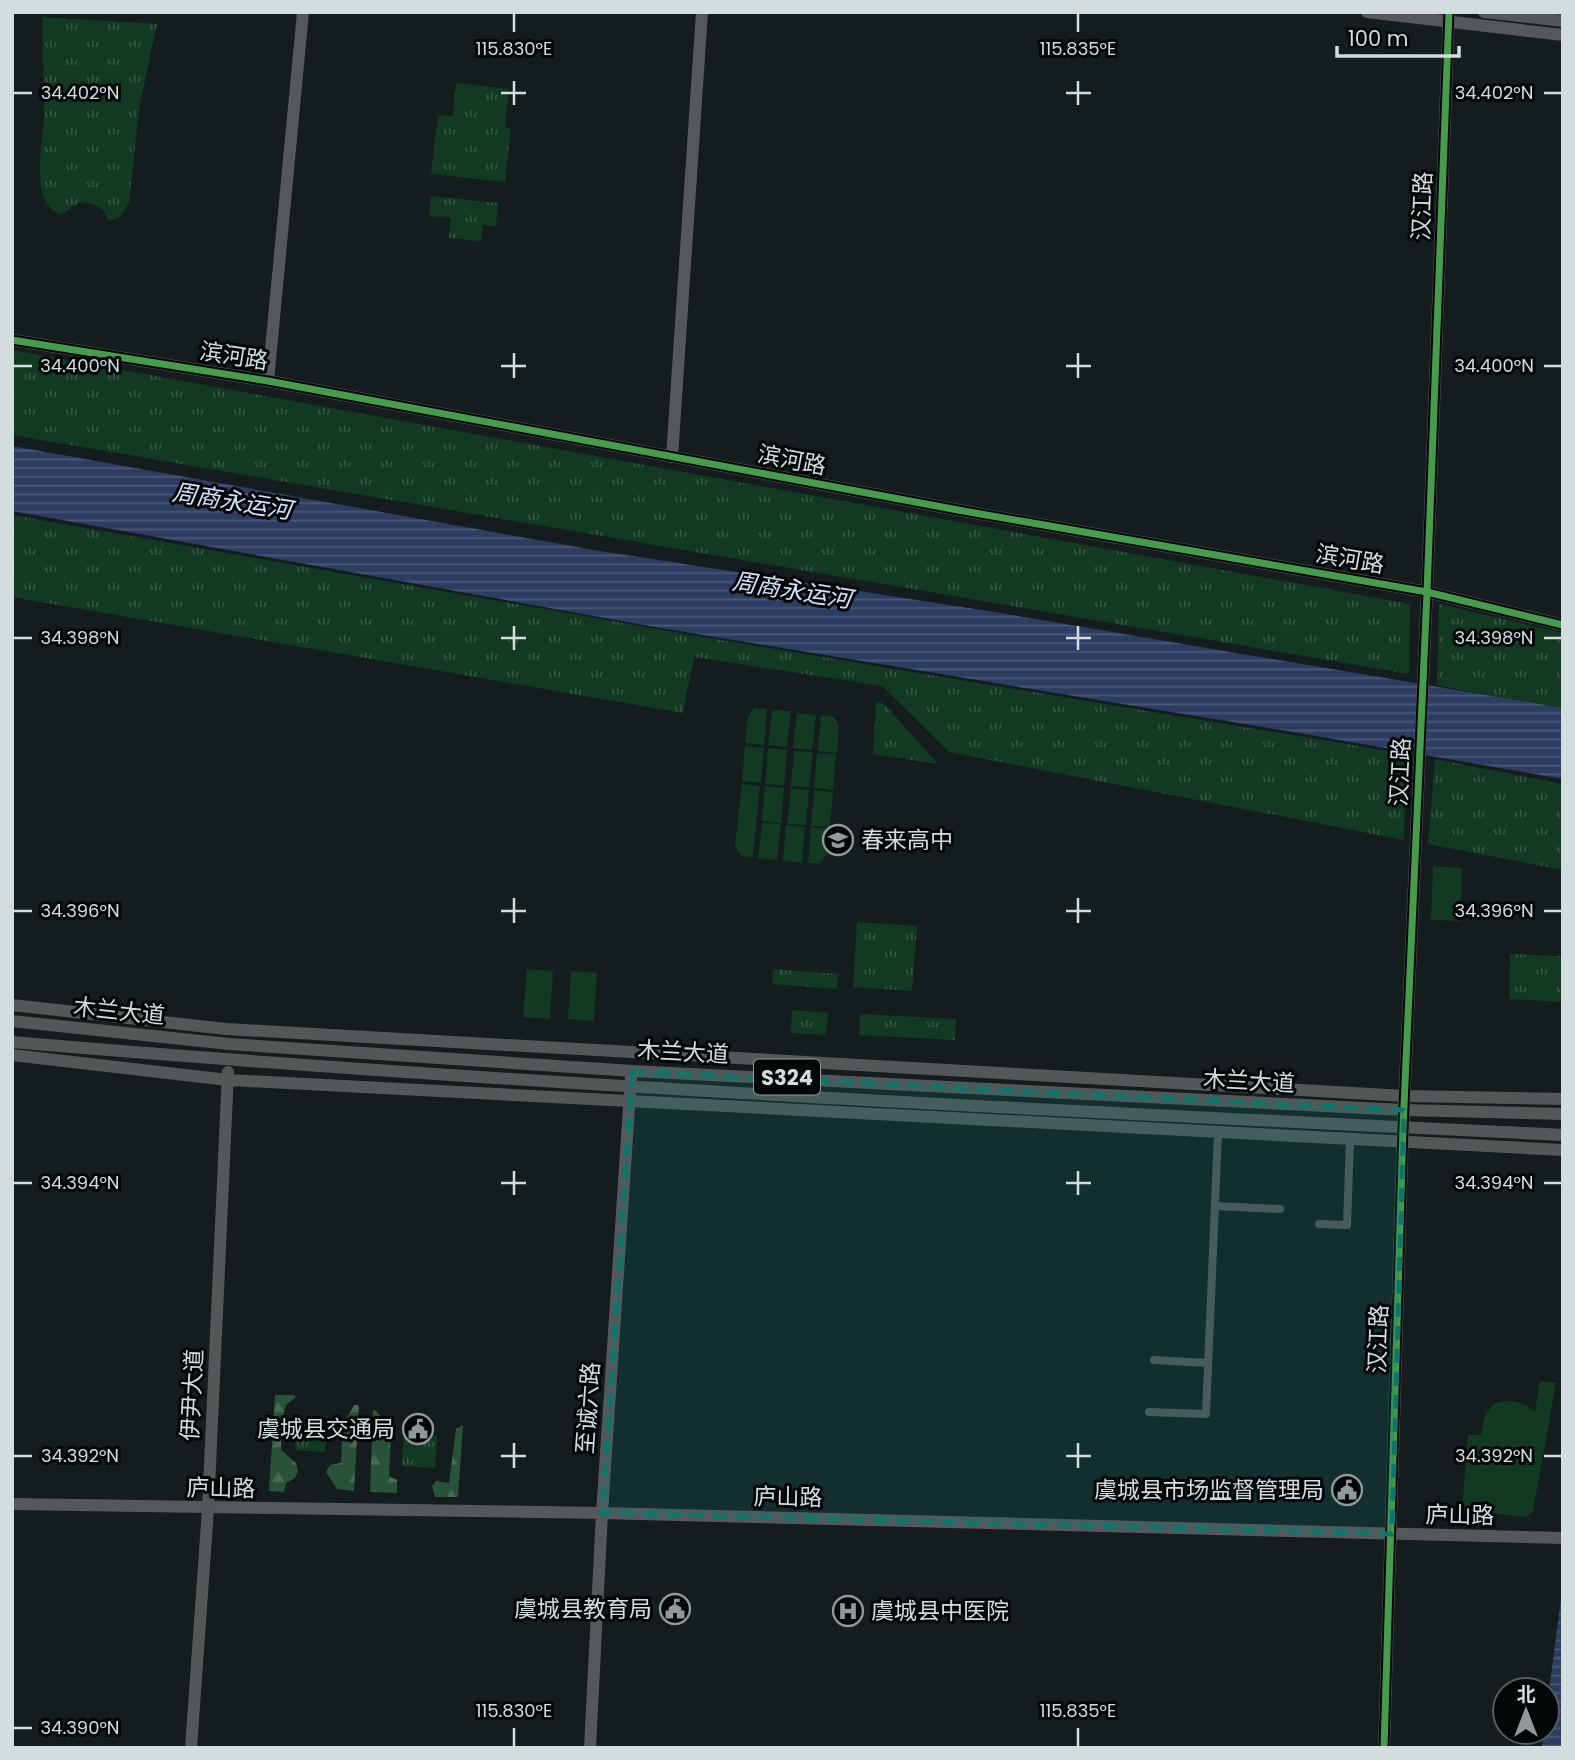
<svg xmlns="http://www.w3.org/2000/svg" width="1575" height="1760" viewBox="0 0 1575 1760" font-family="Poppins,'Noto Sans SC',sans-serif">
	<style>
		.grass { fill: url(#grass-tufts) }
		.forest { fill: url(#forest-firs) }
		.pitch { fill: #123922 }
		.water { fill: url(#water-rules) }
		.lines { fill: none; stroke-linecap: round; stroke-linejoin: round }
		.street { stroke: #535756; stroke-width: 8 }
		.secondary { stroke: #55585a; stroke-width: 12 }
		.primary { stroke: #525858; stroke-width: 12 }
		.cycleway-casing { stroke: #030708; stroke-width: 11 }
		.cycleway { stroke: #469c4c; stroke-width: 7 }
		.marked { fill: #0f766e; fill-opacity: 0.2; stroke: #0f766e; stroke-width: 5; stroke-dasharray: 14 9; stroke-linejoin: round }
		.ticks { fill: none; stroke: #d4ddde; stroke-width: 2.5 }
		.labels { text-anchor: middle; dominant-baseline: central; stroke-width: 6; stroke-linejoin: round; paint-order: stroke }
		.shield { fill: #030708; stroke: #959d9e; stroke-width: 2 }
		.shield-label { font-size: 21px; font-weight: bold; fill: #d4ddde }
		.street-label { font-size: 23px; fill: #d4ddde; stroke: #030708 }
		.poi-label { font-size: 23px; fill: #d4ddde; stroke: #030708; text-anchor: end }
		.water-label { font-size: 24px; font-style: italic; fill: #d5e2fe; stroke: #030708 }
		.ticks-label { font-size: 18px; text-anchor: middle; fill: #d4ddde; stroke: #030708; stroke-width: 6; stroke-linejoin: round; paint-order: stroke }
	</style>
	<defs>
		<pattern id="grass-tufts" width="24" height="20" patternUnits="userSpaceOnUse" patternTransform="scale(1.75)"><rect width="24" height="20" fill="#123922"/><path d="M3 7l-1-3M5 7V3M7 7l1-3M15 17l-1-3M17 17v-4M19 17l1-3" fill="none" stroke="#345542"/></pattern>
		<pattern id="forest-firs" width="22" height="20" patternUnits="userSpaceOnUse" patternTransform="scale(1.75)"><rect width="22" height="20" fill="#285239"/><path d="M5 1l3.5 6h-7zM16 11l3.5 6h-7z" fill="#466a55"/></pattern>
		<pattern id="water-rules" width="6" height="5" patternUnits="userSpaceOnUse" patternTransform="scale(1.75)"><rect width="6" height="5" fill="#2d3d62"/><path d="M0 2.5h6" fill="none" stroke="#4b5978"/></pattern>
	</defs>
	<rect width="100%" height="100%" fill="#141c1e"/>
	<path class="grass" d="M 43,17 L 157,24 L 139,109 L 129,203 L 120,217 L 108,221 L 104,211 C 85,196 78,203 61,215 C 52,210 47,206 43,196 C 36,173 43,139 44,115 C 45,82 41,50 43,17 Z
		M 456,83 L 509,89 L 505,127 L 511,129 L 505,182 L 431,174 L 438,115 L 453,116 Z
		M 431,196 L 498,203 L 496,226 L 483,225 L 481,241 L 449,238 L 451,218 L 429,216 Z
		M 12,350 L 1410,604 L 1409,674 L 12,435 Z
		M 12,515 L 697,636 L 1406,754 L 1404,840 L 949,752 L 882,686 L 694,657 L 683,713 L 12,597 Z
		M 1439,604 L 1563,633 L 1563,710 L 1437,685 Z
		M 876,702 L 880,702 L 886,706 L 938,764 L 873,754 Z
		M 1435,759 L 1563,784 L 1563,870 L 1428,844 Z
		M 857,922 L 917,926 L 912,991 L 853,987 Z
		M 1510,954 L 1563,956 L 1563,1002 L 1509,999 Z
		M 773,969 L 838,974 L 837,989 L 772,984 Z
		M 792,1010 L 828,1013 L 826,1035 L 791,1033 Z
		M 860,1014 L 956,1019 L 955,1040 L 859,1035 Z
		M 297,1420 L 327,1422 L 325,1452 L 295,1450 Z
		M 404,1434 L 437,1436 L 435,1468 L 402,1466 Z"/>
	<path class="forest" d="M 275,1395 L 294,1395 L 296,1397 L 286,1405 L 282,1420 L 281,1450 L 296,1463 L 298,1471 L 295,1478 L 286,1483 L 284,1492 L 269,1491 Z
		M 354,1405 L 359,1405 L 354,1491 L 337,1489 L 326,1472 L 330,1465 L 341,1463 L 343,1425 Z
		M 373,1409 C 396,1425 390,1451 389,1476 L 397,1480 L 397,1493 L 370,1492 Z
		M 463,1425 L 458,1497 L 435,1497 L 432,1486 L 436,1481 L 449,1483 L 456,1429 Z"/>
	<path class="pitch" d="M 754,708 L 767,709 L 764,745 L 745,743 L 748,716 Z
		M 772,710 L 791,711 L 787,747 L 768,745 Z
		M 797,713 L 816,715 L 812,750 L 793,748 Z
		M 821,715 L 834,717 L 839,726 L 837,753 L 818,751 Z
		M 745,746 L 764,748 L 761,783 L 742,781 Z
		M 768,748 L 787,750 L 784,786 L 765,784 Z
		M 794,751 L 813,752 L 809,788 L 791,786 Z
		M 817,753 L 836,754 L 833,790 L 814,788 Z
		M 742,784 L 760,786 L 753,857 L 741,856 L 735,846 Z
		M 765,786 L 784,788 L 781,823 L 762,821 Z
		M 791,788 L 809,790 L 806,825 L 787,824 Z
		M 814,790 L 833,792 L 830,827 L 811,826 Z
		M 762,823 L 781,824 L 777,860 L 758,858 Z
		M 786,825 L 805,827 L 802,863 L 783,861 Z
		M 811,827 L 830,829 L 827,854 L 820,864 L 808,863 Z
		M 1433,866 L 1462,868 L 1460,921 L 1431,920 Z
		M 527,969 L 553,971 L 550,1019 L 523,1017 Z
		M 571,971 L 597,973 L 594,1021 L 568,1019 Z
		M 1540,1381 L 1556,1383 L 1533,1512 L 1526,1517 L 1462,1510 L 1468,1435 L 1481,1435 L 1485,1415 L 1493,1404 C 1510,1398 1521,1401 1535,1411 Z"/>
	<path class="water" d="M 12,446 L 594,550 L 994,612 L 1563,708 L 1563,779 L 1299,733 L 655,627 L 12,511 Z
		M 1563,1584 L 1562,1748 L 1542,1748 L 1544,1732 L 1547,1732 L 1547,1706 Z"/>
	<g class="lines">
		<path class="street" d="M 1215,1206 L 1280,1209
			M 1319,1224 L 1347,1225 L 1350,1140
			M 1154,1360 L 1208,1363
			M 1149,1412 L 1206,1414 L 1218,1133"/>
		<path class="secondary" d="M 1367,12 L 1563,35
			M 12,340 L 268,381 L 958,510 L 1427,592 L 1563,625
			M 268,381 L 303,12
			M 672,457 L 702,12
			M 12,1504 L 602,1513 L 1563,1538
			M 590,1748 L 602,1513 L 631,1077
			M 1384,1748 L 1403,1128 L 1427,592 L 1449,12"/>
		<path class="primary" d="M 1484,12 L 1563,21
			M 12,1005 L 226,1029 L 1405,1096 L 1563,1099
			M 12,1021 L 229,1044 L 632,1071 L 1404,1110 L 1563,1114
			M 12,1042 C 528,1086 1045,1110 1563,1135
			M 12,1055 L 228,1080 L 1563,1150
			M 191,1748 L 208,1509 L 228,1072"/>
		<g class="cycleway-casing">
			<path id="cycleway" d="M 12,340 L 268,381 L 958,510 L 1427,592 L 1563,625
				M 1384,1748 L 1403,1128 L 1427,592 L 1449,12"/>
		</g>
		<use href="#cycleway" class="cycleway"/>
	</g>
	<path class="marked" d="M 632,1071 L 1404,1110 L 1392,1534 L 602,1513 Z"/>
	<path class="ticks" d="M 514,14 L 514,32M 1078,14 L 1078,32M 514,81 L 514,105M 1078,81 L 1078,105M 14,93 L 32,93M 501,93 L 526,93M 1066,93 L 1091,93M 1544,93 L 1561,93M 514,353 L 514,378M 1078,353 L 1078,378M 14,366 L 32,366M 501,366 L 526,366M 1066,366 L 1091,366M 1544,366 L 1561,366M 514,626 L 514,650M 1078,626 L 1078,650M 14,638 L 32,638M 501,638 L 526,638M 1066,638 L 1091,638M 1544,638 L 1561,638M 514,898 L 514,923M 1078,898 L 1078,923M 14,911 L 32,911M 501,911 L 526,911M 1066,911 L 1091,911M 1544,911 L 1561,911M 514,1171 L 514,1195M 1078,1171 L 1078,1195M 14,1183 L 32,1183M 501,1183 L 526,1183M 1066,1183 L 1091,1183M 1544,1183 L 1561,1183M 514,1443 L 514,1468M 1078,1443 L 1078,1468M 14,1456 L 32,1456M 501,1456 L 526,1456M 1066,1456 L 1091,1456M 1544,1456 L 1561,1456M 14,1728 L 32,1728M 514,1728 L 514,1746M 1078,1728 L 1078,1746"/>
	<defs>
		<g id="school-ring" transform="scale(1.575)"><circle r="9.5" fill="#030708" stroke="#91999b" stroke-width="1.5"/><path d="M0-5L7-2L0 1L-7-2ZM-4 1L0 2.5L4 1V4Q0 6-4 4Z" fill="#91999b"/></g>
		<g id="civic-ring" transform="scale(1.575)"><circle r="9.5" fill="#030708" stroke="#91999b" stroke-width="1.5"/><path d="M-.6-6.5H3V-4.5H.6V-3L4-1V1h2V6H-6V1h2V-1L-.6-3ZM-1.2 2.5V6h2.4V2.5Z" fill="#91999b"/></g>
		<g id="hospital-ring" transform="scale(1.575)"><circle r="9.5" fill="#030708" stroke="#91999b" stroke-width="1.5"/><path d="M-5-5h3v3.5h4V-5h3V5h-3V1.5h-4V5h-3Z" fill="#91999b"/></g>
	</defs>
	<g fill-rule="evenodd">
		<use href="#school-ring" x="838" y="840"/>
		<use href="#civic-ring" x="418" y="1429"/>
		<use href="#civic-ring" x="1347" y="1490"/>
		<use href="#civic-ring" x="675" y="1609"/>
		<use href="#hospital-ring" x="848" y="1611"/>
	</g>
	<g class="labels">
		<rect class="shield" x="754" y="1059.5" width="66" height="35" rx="5"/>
		<g class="shield-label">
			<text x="787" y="1077">S324</text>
		</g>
		<g class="street-label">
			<text transform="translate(1422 206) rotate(-88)">汉江路</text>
			<text transform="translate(234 356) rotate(9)">滨河路</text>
			<text transform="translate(792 460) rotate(11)">滨河路</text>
			<text transform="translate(1350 559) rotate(10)">滨河路</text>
			<text transform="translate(1400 772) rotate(-87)">汉江路</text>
			<text transform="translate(119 1011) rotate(6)">木兰大道</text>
			<text transform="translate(683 1052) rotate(3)">木兰大道</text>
			<text transform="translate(1249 1081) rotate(3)">木兰大道</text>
			<text transform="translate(1378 1339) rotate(-88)">汉江路</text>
			<text transform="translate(192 1395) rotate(-87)">伊尹大道</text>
			<text transform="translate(588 1408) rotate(-86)">至诚六路</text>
			<text transform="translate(221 1488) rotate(1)">庐山路</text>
			<text transform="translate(788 1497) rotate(1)">庐山路</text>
			<text transform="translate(1460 1515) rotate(1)">庐山路</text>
		</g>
		<g class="poi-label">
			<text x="861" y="840" text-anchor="start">春来高中</text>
			<text x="395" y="1429">虞城县交通局</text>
			<text x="1324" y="1490">虞城县市场监督管理局</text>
			<text x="652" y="1609">虞城县教育局</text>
			<text x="871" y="1611" text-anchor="start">虞城县中医院</text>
		</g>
		<g class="water-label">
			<text transform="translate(232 501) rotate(9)">周商永运河</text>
			<text transform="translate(792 590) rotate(9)">周商永运河</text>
		</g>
	</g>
	<g class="ticks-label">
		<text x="514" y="55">115.830°E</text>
		<text x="1078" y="55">115.835°E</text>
		<text x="80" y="99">34.402°N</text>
		<text x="1494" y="99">34.402°N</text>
		<text x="80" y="372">34.400°N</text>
		<text x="1494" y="372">34.400°N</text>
		<text x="80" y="644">34.398°N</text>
		<text x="1494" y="644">34.398°N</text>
		<text x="80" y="917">34.396°N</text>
		<text x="1494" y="917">34.396°N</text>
		<text x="80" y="1189">34.394°N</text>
		<text x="1494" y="1189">34.394°N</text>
		<text x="80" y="1462">34.392°N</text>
		<text x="1494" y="1462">34.392°N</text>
		<text x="514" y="1717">115.830°E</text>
		<text x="1078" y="1717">115.835°E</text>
		<text x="80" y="1734">34.390°N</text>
	</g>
	<rect width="1575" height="1760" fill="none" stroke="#d4ddde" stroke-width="28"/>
	<g transform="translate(1526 1711)"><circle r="33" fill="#030708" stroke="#575d5e" stroke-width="2"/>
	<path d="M0-5L12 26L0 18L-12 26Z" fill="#91999b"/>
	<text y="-10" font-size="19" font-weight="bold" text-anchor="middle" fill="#d4ddde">北</text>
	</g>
	<path d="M1337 46v10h122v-10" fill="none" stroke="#d4ddde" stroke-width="3.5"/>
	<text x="1348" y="46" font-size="21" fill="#d4ddde" stroke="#030708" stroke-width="5" paint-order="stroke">100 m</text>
</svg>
